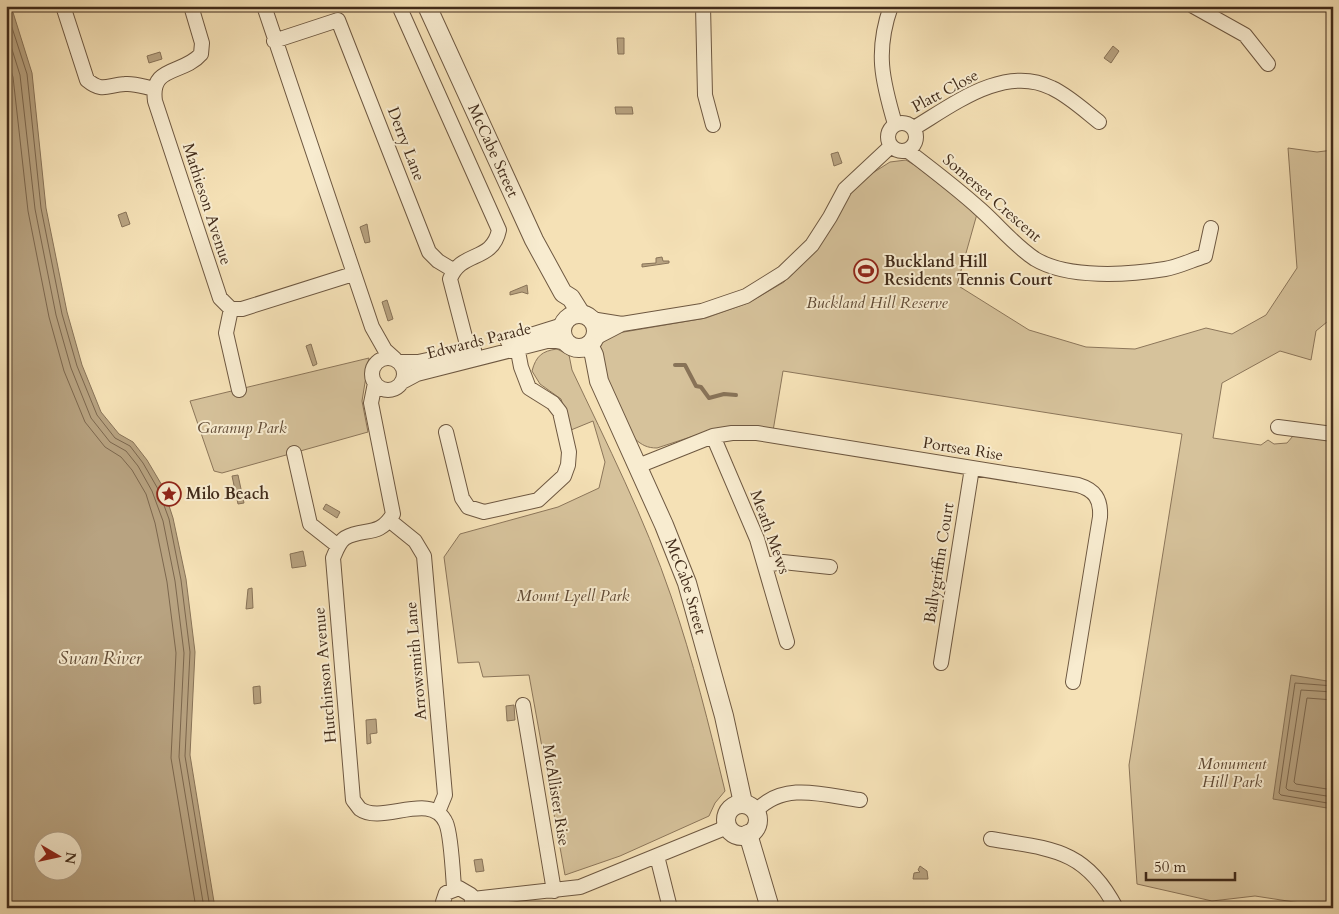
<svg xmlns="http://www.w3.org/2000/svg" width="1339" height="914" viewBox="0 0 1339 914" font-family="Cardo,serif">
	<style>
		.green { fill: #d6c29b; stroke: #8c765a }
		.water { fill: #b8a381; stroke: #887358; fill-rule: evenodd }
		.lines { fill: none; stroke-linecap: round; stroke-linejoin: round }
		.shore { stroke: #7c674e; stroke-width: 1 }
		.stream { stroke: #887358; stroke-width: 4 }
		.minor-casing { stroke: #6e5841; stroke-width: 16 }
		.tertiary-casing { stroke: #6e5841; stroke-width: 20 }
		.minor { stroke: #f8ecd0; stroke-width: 14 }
		.tertiary { stroke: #f8ecd0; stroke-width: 18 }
		.labels { text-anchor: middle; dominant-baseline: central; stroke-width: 4; stroke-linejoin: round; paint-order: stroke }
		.street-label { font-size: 16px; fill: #412b1a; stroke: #f8ecd0 }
		.poi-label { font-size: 16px; font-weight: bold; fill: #412b1a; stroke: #f8ecd0; text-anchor: start }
		.park-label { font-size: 16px; font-style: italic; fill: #5f4934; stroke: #f8ecd0 }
		.water-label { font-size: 18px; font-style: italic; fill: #654f39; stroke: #f8ecd0 }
	</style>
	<rect width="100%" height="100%" fill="#f5e1b6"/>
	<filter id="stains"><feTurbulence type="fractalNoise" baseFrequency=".004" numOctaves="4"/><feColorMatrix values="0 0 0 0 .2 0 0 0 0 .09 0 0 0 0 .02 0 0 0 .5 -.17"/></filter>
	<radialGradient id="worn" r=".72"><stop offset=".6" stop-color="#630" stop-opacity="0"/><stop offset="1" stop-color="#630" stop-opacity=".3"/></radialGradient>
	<path class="green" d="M 1288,148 L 1317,152 L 1333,150 L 1333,317 L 1316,331 L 1311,360 L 1280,351 L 1222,383 L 1213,438 L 1261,445 L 1268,440 L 1274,444 L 1287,443 L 1293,436 L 1333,437 L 1333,908 L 1255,896 L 1212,901 L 1137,884 L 1129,765 L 1182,434 L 783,371 L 773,431 L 737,426 L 718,428 L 657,448 C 647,448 642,445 635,439 C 624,416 597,375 600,348 C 601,341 606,337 612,334 L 706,318 L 748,303 L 784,282 L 810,256 L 832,227 L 848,197 L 860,181 L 890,162 L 906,160 L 916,166 L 977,214 L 957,285 L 1029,330 L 1086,347 L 1135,349 L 1206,328 L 1232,334 L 1266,315 L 1297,268 Z
		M 557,349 L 569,355 L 572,370 C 607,444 645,519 671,596 C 693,660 709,725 725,791 L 715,803 L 709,816 L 620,856 L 565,875 L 529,675 L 483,677 L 479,662 L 458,663 L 444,557 L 460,534 L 558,507 L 599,488 L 605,462 L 593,421 L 571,430 L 561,399 L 540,384 L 532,371 C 536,356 542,351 557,349 Z
		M 369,358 L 362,401 L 368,432 L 222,473 L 214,471 L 190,401 Z"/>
	<path class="water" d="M 6,6 L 11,6 L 32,73 L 46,208 L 67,312 L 82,365 L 101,412 L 119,434 L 133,442 L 147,460 L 163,487 L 173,518 L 186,579 L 195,652 L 190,755 L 215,908 L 6,908 ZM 42,842 L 72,842 L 72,872 L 42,872 Z
		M 617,38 L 624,38 L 624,54 L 618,54 Z
		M 1113,46 L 1119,51 L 1111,63 L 1104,58 Z
		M 160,52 L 162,59 L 149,63 L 147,56 Z
		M 615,107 L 632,107 L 633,114 L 616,114 Z
		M 838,152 L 842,163 L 834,166 L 831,154 Z
		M 126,212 L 130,224 L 122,227 L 118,215 Z
		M 367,224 L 370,242 L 365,243 L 360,227 Z
		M 662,257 L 663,261 L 669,261 L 669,263 L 642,267 L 642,264 L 656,263 L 656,258 Z
		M 527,285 L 528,294 L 522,292 L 510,295 L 510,292 Z
		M 387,300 L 393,319 L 388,321 L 382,302 Z
		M 311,344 L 317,364 L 313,366 L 306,346 Z
		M 238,475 L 244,503 L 238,504 L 232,476 Z
		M 326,504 L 340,512 L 337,518 L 323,509 Z
		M 303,551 L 306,566 L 292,568 L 290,554 Z
		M 252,588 L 253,608 L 246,609 L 248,589 Z
		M 1291,675 L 1333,682 L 1333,809 L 1273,799 Z
		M 260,686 L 261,703 L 254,704 L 253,687 Z
		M 514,705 L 515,720 L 507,721 L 506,706 Z
		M 376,719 L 377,733 L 370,734 L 371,743 L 367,744 L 366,720 Z
		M 482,859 L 484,871 L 476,872 L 474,860 Z
		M 920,866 L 927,871 L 928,879 L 913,879 L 914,873 L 920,872 L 918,870 Z"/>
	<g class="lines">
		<path class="shore" d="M 6,9 L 27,74 L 41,208 L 62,314 L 77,366 L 97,415 L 115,438 L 130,446 L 143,463 L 158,489 L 169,519 L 181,580 L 190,652 L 185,756 L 210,908
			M 6,30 L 20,75 L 35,209 L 56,315 L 71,368 L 91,418 L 110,442 L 126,451 L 138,466 L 152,491 L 163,521 L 175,581 L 184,653 L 179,757 L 204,908
			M 6,55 L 13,77 L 28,211 L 49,317 L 64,371 L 85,422 L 105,447 L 121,457 L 132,470 L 146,494 L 155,523 L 167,582 L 176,653 L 171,758 L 196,908
			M 1333,686 L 1295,683 L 1279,793 L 1281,795 L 1333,804
			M 1333,692 L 1301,690 L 1286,788 L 1288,790 L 1333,797
			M 1333,700 L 1307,698 L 1294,782 L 1296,784 L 1333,790"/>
		<path class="stream" d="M 675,365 L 685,365 L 696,386 L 701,387 L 709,398 L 724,394 L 736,395"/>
		<g class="minor-casing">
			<path id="minor" d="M 63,6 L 87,80 C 103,93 107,85 125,84 C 135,83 144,87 154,89
				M 191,6 L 202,43 L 201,54 C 183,75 150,65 155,101 L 220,298 L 231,309 L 242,309 L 353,274
				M 264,6 L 372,327 L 385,350 L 395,359
				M 399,6 L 499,230 C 492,263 461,250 450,279 L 471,360
				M 703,6 L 705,95 L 713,125
				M 891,6 C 875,51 882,80 895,124
				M 1193,6 L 1245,35 L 1268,64
				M 274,41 L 338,20 L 429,252 L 438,261 L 453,270
				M888 137a14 14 0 1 1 28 0a14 14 0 1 1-28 0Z
				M 914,128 C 954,104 1005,64 1052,88 C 1069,96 1085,111 1099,122
				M 908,151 C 933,170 958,189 981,210 C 1000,227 1014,245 1035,259 C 1068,279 1128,275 1165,269 C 1178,267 1192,260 1205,256 L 1211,228
				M 231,309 L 226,333 L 239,390
				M 591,319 L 622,324
				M 595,338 L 622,324 L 702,311 L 746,296 L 783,273 L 812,245 L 830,217 L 845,189 L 891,146
				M 508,342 L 563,325
				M372 374a16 16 0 1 1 32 0a16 16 0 1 1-32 0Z
				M 399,362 L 418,362 L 474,350
				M 402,382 L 417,374 L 551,340 L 566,343
				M 375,383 L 371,403 L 393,514 C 379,538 364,527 345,538 C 339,542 336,551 333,558 L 353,800 C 355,802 358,807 360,809 C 382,825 432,790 446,823 C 451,834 453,874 454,888
				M 1278,427 L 1333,434
				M 446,432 L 462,498 L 468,507 L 484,512 L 538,500 L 564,476 L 568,465 L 569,452 L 560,412 L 553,403 L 529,388 L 521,367 L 516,341
				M 713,436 L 757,539 L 787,642
				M 294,453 L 310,524 L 338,546
				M 638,466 L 713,436 L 732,433 L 757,433 L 1078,485 C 1095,490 1101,499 1100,517 L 1073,682
				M 389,520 L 415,541 L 424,556 L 445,795 L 438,812
				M 765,565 L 783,562 L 830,567
				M 941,663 L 972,468
				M 523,705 L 554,891
				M 756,811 C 784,781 824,795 860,800
				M 991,839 C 1050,849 1085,848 1116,908
				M 657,856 L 670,908
				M 473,899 L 580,887 L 720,830 L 727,825
				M 443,908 L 443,902 L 446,893 L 459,888 L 471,895 L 473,907"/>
		</g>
		<g class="tertiary-casing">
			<g id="tertiary">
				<path id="s1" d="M 427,6 L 534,240 L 563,293 L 571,298 L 581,314"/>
				<circle cx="579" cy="331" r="17"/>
				<path id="s2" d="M 589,345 L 594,355 L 599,381 L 664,525 L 687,583 L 724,716 L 743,803"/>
				<circle cx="742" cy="820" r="16"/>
				<path d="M 748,834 L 770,908"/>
			</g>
		</g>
		<use href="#minor" class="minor"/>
		<use href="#tertiary" class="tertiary"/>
	</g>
	<defs>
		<g id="stadium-ring" transform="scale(1.25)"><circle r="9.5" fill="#f8ecd0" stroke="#8f2418" stroke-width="1.5"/><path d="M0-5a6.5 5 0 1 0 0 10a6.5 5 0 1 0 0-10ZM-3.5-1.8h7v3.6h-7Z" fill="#8f2418"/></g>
		<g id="sight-ring" transform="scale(1.25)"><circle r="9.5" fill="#f8ecd0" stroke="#8f2418" stroke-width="1.5"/><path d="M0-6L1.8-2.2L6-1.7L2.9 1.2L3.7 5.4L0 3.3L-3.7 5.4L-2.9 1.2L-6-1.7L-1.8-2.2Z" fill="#8f2418"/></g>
	</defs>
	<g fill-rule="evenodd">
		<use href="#stadium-ring" x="866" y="271"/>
		<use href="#sight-ring" x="169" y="494"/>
	</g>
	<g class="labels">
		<g class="street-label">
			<text transform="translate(945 91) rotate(-28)">Platt Close</text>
			<text transform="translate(406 144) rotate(69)">Derry Lane</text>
			<text stroke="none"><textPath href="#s1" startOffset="159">McCabe Street</textPath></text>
			<text transform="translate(992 198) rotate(41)">Somerset Crescent</text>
			<text transform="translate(207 204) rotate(72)">Mathieson Avenue</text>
			<text transform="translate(479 341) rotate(-14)">Edwards Parade</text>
			<text transform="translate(963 449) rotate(9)">Portsea Rise</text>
			<text transform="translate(770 532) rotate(70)">Meath Mews</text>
			<text transform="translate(939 563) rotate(-81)">Ballygriffin Court</text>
			<text stroke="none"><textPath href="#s2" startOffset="261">McCabe Street</textPath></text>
			<text transform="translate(416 661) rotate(-95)">Arrowsmith Lane</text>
			<text transform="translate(325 675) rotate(-95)">Hutchinson Avenue</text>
			<text transform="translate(556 795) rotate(81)">McAllister Rise</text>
		</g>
		<g class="poi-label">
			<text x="884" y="262">Buckland Hill<tspan x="884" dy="18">Residents Tennis Court</tspan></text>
			<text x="186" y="494">Milo Beach</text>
		</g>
		<g class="park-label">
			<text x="877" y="303">Buckland Hill Reserve</text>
			<text x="242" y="428">Garanup Park</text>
			<text x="573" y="596">Mount Lyell Park</text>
			<text x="1232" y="764">Monument<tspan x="1232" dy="18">Hill Park</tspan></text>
		</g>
		<g class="water-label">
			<text x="100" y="658">Swan River</text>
		</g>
	</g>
	<rect width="1339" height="914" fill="none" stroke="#f5e1b6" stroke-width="25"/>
	<rect x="8" y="8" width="1324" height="899" fill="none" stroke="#412b1a" stroke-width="2.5"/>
	<rect x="12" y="12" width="1314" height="889" fill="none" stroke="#412b1a"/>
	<g transform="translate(58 856) rotate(99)"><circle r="24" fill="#f8ecd0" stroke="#af9f87"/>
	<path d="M0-4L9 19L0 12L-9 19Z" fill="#8f2418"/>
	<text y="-8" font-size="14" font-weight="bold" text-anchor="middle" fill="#412b1a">N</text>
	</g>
	<path d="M1146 872v8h89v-8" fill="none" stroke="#412b1a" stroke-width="2.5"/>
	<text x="1154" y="872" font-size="15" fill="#412b1a" stroke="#f8ecd0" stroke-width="4" paint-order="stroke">50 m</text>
	<rect width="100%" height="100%" filter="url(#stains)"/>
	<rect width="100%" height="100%" fill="url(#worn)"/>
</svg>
